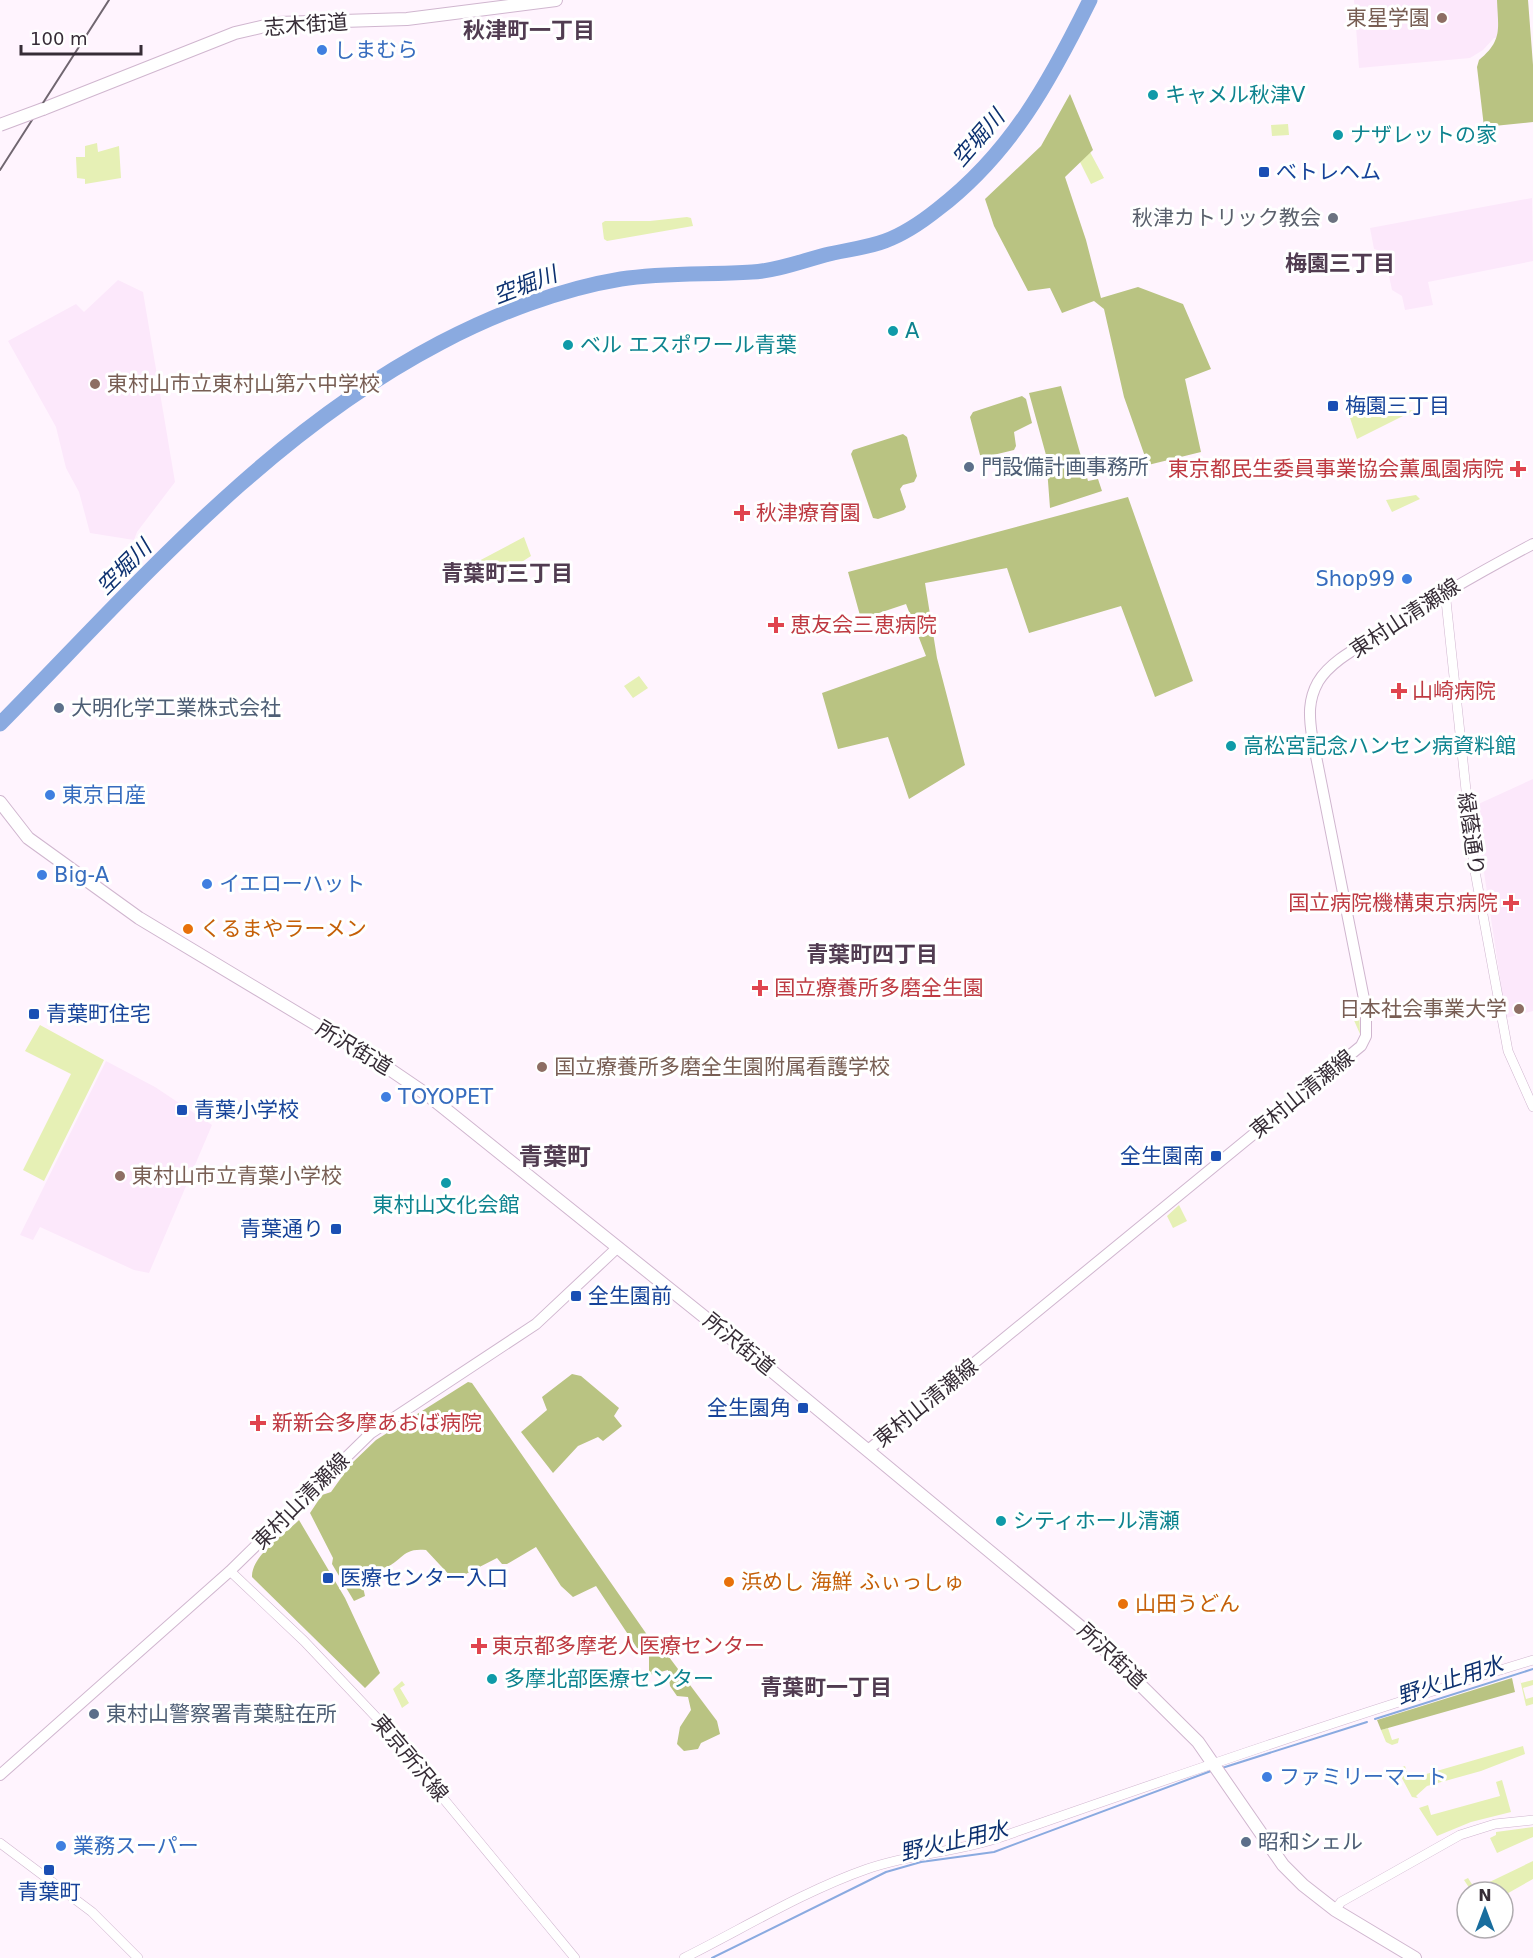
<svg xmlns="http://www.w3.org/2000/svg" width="1533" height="1958" viewBox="0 0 1533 1958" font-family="'DejaVu Sans','Noto Sans JP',sans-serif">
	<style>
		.built { fill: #fce8fb }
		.green { fill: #e6f0b5 }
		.forest { fill: #b9c382 }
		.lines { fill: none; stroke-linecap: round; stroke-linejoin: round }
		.stream { stroke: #8aaae0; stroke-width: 2 }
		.river { stroke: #8aaae0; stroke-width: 15 }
		.tertiary-casing { stroke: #d0b6cf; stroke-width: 10 }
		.secondary-casing { stroke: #d0b6cf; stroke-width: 12 }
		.primary-casing { stroke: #d0b6cf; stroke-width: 14 }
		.tertiary { stroke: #fff; stroke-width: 9 }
		.secondary { stroke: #fff; stroke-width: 10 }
		.primary { stroke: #fff; stroke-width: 12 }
		.rail { stroke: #706670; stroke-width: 2 }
		.primary-bridge-casing { stroke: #d0b6cf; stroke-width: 14; stroke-linecap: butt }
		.primary-bridge { stroke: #fff; stroke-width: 12 }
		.education-dot { fill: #8d6e63; stroke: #fff; stroke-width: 2 }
		.shop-dot { fill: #3f7fe0; stroke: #fff; stroke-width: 2 }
		.culture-dot { fill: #0f9aa8; stroke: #fff; stroke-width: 2 }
		.transit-dot { fill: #1a4fb4; stroke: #fff; stroke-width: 2 }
		.worship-dot { fill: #6b7280; stroke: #fff; stroke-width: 2 }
		.service-dot { fill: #5c6f8a; stroke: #fff; stroke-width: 2 }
		.health-dot { fill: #e0444e; stroke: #fff; stroke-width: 2 }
		.food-dot { fill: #e8710a; stroke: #fff; stroke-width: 2 }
		.labels { text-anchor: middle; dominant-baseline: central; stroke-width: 6; stroke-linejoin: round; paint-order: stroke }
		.education-label { font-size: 21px; fill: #785e54; stroke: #fff; text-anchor: start }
		.street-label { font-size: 21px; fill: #362c36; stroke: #fff }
		.shop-label { font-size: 21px; fill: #366cbe; stroke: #fff; text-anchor: start }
		.culture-label { font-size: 21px; fill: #0d838f; stroke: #fff; text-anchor: start }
		.transit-label { font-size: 21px; fill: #164399; stroke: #fff; text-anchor: start }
		.worship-label { font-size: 21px; fill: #5b616d; stroke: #fff; text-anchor: end }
		.service-label { font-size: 21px; fill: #4e5e75; stroke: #fff; text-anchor: start }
		.health-label { font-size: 21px; fill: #be3a42; stroke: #fff; text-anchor: start }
		.food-label { font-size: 21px; fill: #c56008; stroke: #fff; text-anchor: start }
		.neighbourhood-label { font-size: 22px; font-weight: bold; fill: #513c51; stroke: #fff }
		.water-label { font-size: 22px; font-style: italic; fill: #0d3170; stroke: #fff }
		.quarter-label { font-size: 24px; font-weight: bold; fill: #513c51; stroke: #fff }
	</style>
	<rect width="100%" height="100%" fill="#fff4fe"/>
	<path class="built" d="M 1354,0 L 1528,0 L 1530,36 L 1494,38 L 1483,50 L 1470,58 L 1359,68 Z
		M 1532,198 L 1533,261 L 1428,282 L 1433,305 L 1405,310 L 1402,296 L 1392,290 L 1384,252 L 1374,249 L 1370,228 Z
		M 118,280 L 143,292 L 175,482 L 137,532 L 134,540 L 90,533 L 79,492 L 66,468 L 56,427 L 8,341 L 76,304 L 84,312 Z
		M 1533,779 L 1533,1011 L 1506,1018 L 1474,806 Z
		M 106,1061 L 155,1087 L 212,1125 L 149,1273 L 134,1270 L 40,1227 L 33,1240 L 20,1235 Z"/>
	<path class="green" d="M 1288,124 L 1289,135 L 1272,136 L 1271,125 Z
		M 97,143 L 98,152 L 119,146 L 121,178 L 85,184 L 85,179 L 77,178 L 76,157 L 85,157 L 85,146 Z
		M 1090,152 L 1104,178 L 1091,184 L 1080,162 Z
		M 687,217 L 691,218 L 693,226 L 607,241 L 604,239 L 602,223 L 605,221 L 650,221 Z
		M 1415,410 L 1357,439 L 1349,415 Z
		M 1416,495 L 1420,499 L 1392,512 L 1386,500 Z
		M 524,537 L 531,556 L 487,584 L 475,563 Z
		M 639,676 L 648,688 L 633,698 L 624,686 Z
		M 1359,1006 L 1360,1034 L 1349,1009 Z
		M 40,1025 L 104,1060 L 44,1181 L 23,1170 L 71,1074 L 25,1051 Z
		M 1179,1205 L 1187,1221 L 1173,1228 L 1167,1216 Z
		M 1519,1675 L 1521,1683 L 1533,1680 L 1533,1685 L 1523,1688 L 1526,1699 L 1533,1697 L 1533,1704 L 1526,1706 Z
		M 402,1681 L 405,1685 L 400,1688 L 409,1703 L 402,1708 L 393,1689 Z
		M 1388,1728 L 1392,1740 L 1399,1738 L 1398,1743 L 1392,1745 L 1386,1742 L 1381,1730 Z
		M 1523,1746 L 1525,1754 L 1481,1771 L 1427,1786 L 1416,1796 L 1418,1798 L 1412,1797 L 1397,1769 L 1405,1766 L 1409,1779 Z
		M 1502,1780 L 1511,1812 L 1471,1822 L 1437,1836 L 1419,1808 L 1428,1805 L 1431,1815 L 1500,1796 L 1496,1782 Z
		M 1533,1827 L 1533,1837 L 1497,1853 L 1490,1838 L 1496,1835 L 1496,1832 Z
		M 1533,1861 L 1533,1879 L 1503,1896 L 1503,1892 L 1472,1892 L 1464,1880 L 1468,1878 L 1475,1889 Z"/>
	<path class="forest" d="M 1497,0 L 1528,0 L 1533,65 L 1533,122 L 1484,127 L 1477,67 L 1479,60 C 1503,40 1498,29 1497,0 Z
		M 1070,94 L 1093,150 L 1065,177 L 1086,240 L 1101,298 L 1138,287 L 1183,304 L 1211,369 L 1185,379 L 1201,452 L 1148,465 L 1124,397 L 1104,309 L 1094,301 L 1062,313 L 1050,288 L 1028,291 L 994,226 L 985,199 L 1041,146 Z
		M 1061,386 L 1088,481 L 1098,479 L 1102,491 L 1050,508 L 1046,455 L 1029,393 Z
		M 1022,396 L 1026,399 L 1032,423 L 1014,432 L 1016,446 L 1014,450 L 985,457 L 980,455 L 970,417 L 973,412 Z
		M 903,434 L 907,437 L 917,476 L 914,482 L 903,485 L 900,489 L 906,507 L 904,510 L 878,519 L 873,518 L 851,454 L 853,450 Z
		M 1128,497 L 1193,681 L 1155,697 L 1121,606 L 1029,633 L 1007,568 L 925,583 L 937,658 L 965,765 L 909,799 L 888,737 L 838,749 L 822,693 L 926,656 L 906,604 L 861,619 L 848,572 Z
		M 572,1374 L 581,1376 L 619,1408 L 614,1416 L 622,1426 L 603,1441 L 598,1437 L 578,1446 L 553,1473 L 521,1432 L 547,1410 L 542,1397 Z
		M 468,1382 L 472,1383 L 659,1652 L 669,1657 L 717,1721 L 720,1734 L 701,1743 L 698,1749 L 684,1751 L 677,1744 L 680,1727 L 691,1710 L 688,1697 L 677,1696 L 670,1686 L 668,1670 L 649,1675 L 649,1651 L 637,1648 L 596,1586 L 573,1597 L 561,1586 L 536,1547 L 507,1564 L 502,1564 L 497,1558 L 454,1580 L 426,1550 C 401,1547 402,1563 383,1568 C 371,1572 362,1566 351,1574 L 356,1587 L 363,1587 L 365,1596 L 354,1601 L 332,1564 L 333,1558 L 310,1513 L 322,1495 L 331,1492 L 351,1464 L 376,1440 Z
		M 299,1520 L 345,1598 L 380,1673 L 365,1688 L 252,1577 C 251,1556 285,1534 299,1520 Z
		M 1512,1678 L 1515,1692 L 1381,1730 L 1377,1720 Z"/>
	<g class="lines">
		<path class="stream" d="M 1375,1719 L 1533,1669
			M 1222,1768 L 1367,1722
			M 712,1958 L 886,1872 L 921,1862 L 994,1852 L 1211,1771"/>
		<path class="river" d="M 0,724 C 136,586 266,434 440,343 C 495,314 560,289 621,279 C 665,272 708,275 752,272 C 776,271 802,261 825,255 C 845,250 866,248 885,241 C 904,234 923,221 938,209 C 1011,153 1050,81 1090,0"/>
		<g class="tertiary-casing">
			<path id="tertiary" d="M 1445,591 L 1474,866 L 1508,1051 L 1533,1107
				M 230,1571 L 304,1641 L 376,1717 L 575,1958
				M 0,1843 L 92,1912 L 138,1958
				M 1335,1910 L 1341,1902 L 1460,1835 L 1495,1824 L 1533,1820
				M 684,1958 C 744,1928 804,1891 867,1869 C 912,1853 960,1852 1004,1836 C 1179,1775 1355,1714 1533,1660"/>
		</g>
		<g class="secondary-casing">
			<path id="secondary" d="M 868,1450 L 1361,1046 L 1366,1036 L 1366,1009 L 1312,736 C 1309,716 1308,700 1318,682 C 1330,662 1355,649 1375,637 C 1426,603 1478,573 1533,544
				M 0,1775 L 230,1571 L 371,1433 L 536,1324 L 618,1247"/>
		</g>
		<g class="primary-casing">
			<path id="primary" d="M 43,109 L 235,33 L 278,23 L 407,19 L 556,0
				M 0,802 L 28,838 L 139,918 L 382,1064 L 429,1096 L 773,1372 L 1087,1632 L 1198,1742 L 1283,1865 L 1303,1885 L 1335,1910 L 1415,1958"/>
		</g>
		<use href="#tertiary" class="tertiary"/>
		<use href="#secondary" class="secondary"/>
		<use href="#primary" class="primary"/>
		<path class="rail" d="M 0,170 L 109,0"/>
		<g class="primary-bridge-casing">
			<path id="primary-bridge" d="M 0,125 L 43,109"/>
		</g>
		<use href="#primary-bridge" class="primary-bridge"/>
	</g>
	<g class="education-dot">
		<circle cx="1442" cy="18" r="6"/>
		<circle cx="95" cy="384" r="6"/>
		<circle cx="1519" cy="1009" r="6"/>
		<circle cx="542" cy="1067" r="6"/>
		<circle cx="120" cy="1176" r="6"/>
	</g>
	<g class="shop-dot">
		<circle cx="322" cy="50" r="6"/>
		<circle cx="1407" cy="579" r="6"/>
		<circle cx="50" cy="795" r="6"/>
		<circle cx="42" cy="875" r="6"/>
		<circle cx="207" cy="884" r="6"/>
		<circle cx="386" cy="1097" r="6"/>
		<circle cx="1267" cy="1777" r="6"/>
		<circle cx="61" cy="1846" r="6"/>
	</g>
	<g class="culture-dot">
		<circle cx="1153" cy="95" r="6"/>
		<circle cx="1338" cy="135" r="6"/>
		<circle cx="893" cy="331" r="6"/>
		<circle cx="568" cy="345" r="6"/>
		<circle cx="1231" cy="746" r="6"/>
		<circle cx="446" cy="1183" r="6"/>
		<circle cx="1001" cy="1521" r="6"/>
		<circle cx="492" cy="1679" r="6"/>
	</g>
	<g class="transit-dot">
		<rect x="1258" y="166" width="12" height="12" rx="3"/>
		<rect x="1327" y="400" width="12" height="12" rx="3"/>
		<rect x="28" y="1008" width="12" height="12" rx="3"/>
		<rect x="176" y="1104" width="12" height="12" rx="3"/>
		<rect x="1210" y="1150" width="12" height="12" rx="3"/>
		<rect x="330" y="1223" width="12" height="12" rx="3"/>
		<rect x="570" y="1290" width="12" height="12" rx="3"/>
		<rect x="797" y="1402" width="12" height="12" rx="3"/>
		<rect x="322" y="1572" width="12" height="12" rx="3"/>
		<rect x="43" y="1864" width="12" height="12" rx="3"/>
	</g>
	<circle class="worship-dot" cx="1333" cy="218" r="6"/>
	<g class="service-dot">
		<circle cx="969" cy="467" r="6"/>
		<circle cx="59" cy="708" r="6"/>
		<circle cx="94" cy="1714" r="6"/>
		<circle cx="1246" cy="1842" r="6"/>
	</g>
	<g class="health-dot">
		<path d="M1515 460h6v6h6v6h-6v6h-6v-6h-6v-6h6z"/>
		<path d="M739 504h6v6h6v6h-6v6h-6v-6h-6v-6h6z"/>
		<path d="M773 616h6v6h6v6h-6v6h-6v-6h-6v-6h6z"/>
		<path d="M1396 682h6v6h6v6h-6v6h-6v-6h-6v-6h6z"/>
		<path d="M1508 894h6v6h6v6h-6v6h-6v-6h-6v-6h6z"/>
		<path d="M757 979h6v6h6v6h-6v6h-6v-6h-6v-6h6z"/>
		<path d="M255 1414h6v6h6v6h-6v6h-6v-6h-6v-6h6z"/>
		<path d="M476 1637h6v6h6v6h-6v6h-6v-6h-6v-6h6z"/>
	</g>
	<g class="food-dot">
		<circle cx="188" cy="929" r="6"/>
		<circle cx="729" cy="1582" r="6"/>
		<circle cx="1123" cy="1604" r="6"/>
	</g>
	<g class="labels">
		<g class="education-label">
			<text x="1430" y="18" text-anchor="end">東星学園</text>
			<text x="107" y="384">東村山市立東村山第六中学校</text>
			<text x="1507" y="1009" text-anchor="end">日本社会事業大学</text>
			<text x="554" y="1067">国立療養所多磨全生園附属看護学校</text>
			<text x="132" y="1176">東村山市立青葉小学校</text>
		</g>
		<g class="street-label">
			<text transform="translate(306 25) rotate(-4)">志木街道</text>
			<text transform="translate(1405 618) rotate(-33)">東村山清瀬線</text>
			<text transform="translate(1471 834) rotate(82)">緑蔭通り</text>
			<text transform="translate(354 1048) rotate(31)">所沢街道</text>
			<text transform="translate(1302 1094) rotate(-39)">東村山清瀬線</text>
			<text transform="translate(739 1344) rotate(39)">所沢街道</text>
			<text transform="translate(926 1403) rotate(-39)">東村山清瀬線</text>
			<text transform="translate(301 1501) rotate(-45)">東村山清瀬線</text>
			<text transform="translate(1112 1656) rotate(43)">所沢街道</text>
			<text transform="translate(410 1758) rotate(50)">東京所沢線</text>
		</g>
		<g class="shop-label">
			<text x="334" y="50">しまむら</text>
			<text x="1395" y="579" text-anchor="end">Shop99</text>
			<text x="62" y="795">東京日産</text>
			<text x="54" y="875">Big-A</text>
			<text x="219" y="884">イエローハット</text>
			<text x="398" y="1097">TOYOPET</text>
			<text x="1279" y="1777">ファミリーマート</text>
			<text x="73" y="1846">業務スーパー</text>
		</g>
		<g class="culture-label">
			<text x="1165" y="95">キャメル秋津V</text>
			<text x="1350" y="135">ナザレットの家</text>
			<text x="905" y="331">A</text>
			<text x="580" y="345">ベル エスポワール青葉</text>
			<text x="1243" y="746">高松宮記念ハンセン病資料館</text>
			<text x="446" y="1205" text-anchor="middle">東村山文化会館</text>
			<text x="1013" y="1521">シティホール清瀬</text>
			<text x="504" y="1679">多摩北部医療センター</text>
		</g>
		<g class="transit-label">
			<text x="1276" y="172">べトレヘム</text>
			<text x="1345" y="406">梅園三丁目</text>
			<text x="46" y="1014">青葉町住宅</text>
			<text x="194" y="1110">青葉小学校</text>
			<text x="1204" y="1156" text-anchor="end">全生園南</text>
			<text x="324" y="1229" text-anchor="end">青葉通り</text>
			<text x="588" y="1296">全生園前</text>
			<text x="791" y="1408" text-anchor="end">全生園角</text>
			<text x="340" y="1578">医療センター入口</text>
			<text x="49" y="1892" text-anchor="middle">青葉町</text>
		</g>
		<g class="worship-label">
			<text x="1321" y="218">秋津カトリック教会</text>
		</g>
		<g class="service-label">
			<text x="981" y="467">門設備計画事務所</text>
			<text x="71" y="708">大明化学工業株式会社</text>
			<text x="106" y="1714">東村山警察署青葉駐在所</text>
			<text x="1258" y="1842">昭和シェル</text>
		</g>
		<g class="health-label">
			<text x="1504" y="469" text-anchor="end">東京都民生委員事業協会薫風園病院</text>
			<text x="756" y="513">秋津療育園</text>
			<text x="790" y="625">恵友会三恵病院</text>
			<text x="1412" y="691">山崎病院</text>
			<text x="1498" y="903" text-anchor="end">国立病院機構東京病院</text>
			<text x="774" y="988">国立療養所多磨全生園</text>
			<text x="272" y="1423">新新会多摩あおば病院</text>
			<text x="492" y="1646">東京都多摩老人医療センター</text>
		</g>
		<g class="food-label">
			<text x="200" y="929">くるまやラーメン</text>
			<text x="741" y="1582">浜めし 海鮮 ふぃっしゅ</text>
			<text x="1135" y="1604">山田うどん</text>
		</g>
		<g class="neighbourhood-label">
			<text x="529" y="30">秋津町一丁目</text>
			<text x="1340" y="263">梅園三丁目</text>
			<text x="507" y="573">青葉町三丁目</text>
			<text x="872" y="954">青葉町四丁目</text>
			<text x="826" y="1687">青葉町一丁目</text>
		</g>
		<g class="water-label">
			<text transform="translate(978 138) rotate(-49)">空堀川</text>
			<text transform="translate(525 285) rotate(-21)">空堀川</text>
			<text transform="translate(124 567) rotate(-45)">空堀川</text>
			<text transform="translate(1450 1680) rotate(-18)">野火止用水</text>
			<text transform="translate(954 1841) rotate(-13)">野火止用水</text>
		</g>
		<g class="quarter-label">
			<text x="555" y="1157">青葉町</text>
		</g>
	</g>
	<g transform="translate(1485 1910)"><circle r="28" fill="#ffffff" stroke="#afabaf" stroke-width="1.5"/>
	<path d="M0-4.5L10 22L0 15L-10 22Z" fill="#196d9e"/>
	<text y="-9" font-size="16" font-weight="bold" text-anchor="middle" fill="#362c36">N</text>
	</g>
	<path d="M21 45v9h120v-9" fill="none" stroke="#362c36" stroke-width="3"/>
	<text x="30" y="45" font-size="18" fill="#362c36" stroke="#ffffff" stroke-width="4.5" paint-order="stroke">100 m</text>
</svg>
